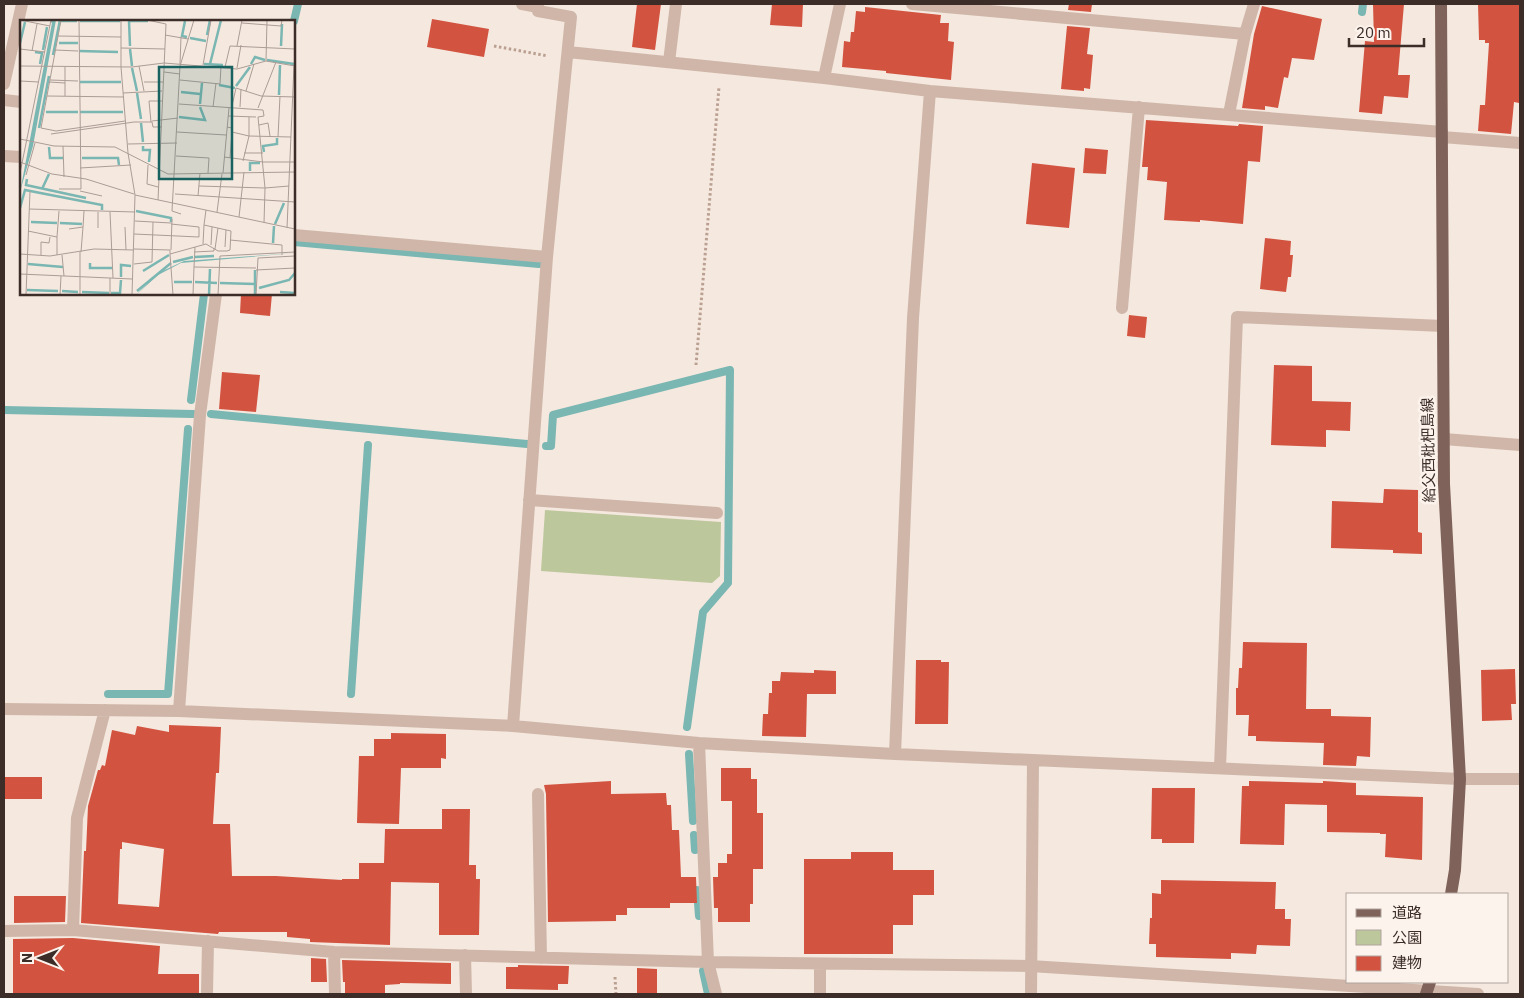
<svg xmlns="http://www.w3.org/2000/svg" width="1524" height="998" viewBox="0 0 1524 998" font-family="'IBM Plex Sans','Noto Sans JP',sans-serif">
	<style>
		.green { fill: #bdc79c }
		.lines { fill: none; stroke-linecap: round; stroke-linejoin: round }
		.stream { stroke: #7ab6b2; stroke-width: 8 }
		.building { fill: #d25440; fill-rule: evenodd }
		.path { stroke: #bba092; stroke-width: 3; stroke-dasharray: 2.5 2.5; stroke-linecap: butt }
		.minor { stroke: #cfb6a9; stroke-width: 12 }
		.major { stroke: #7f6259; stroke-width: 12 }
		.labels { text-anchor: middle; dominant-baseline: central; stroke-width: 5; stroke-linejoin: round; paint-order: stroke }
		.street-label { font-size: 15px; fill: #3c2d29; stroke: #fcf3ec }
		.inset-river { fill: none; stroke: #7ab6b2; stroke-width: 2.5 }
		.inset-road { fill: none; stroke: #ab9d96; stroke-width: 1 }
		.view { fill: #1a625f; fill-opacity: 0.15; stroke: #1a625f; stroke-width: 2.5 }
		.inset-edge { fill: none; stroke: #3c2d29; stroke-width: 2.5 }
	</style>
	<rect width="100%" height="100%" fill="#f5e8df"/>
	<path class="green" d="M 545,510 L 721,522 L 720,576 L 712,583 L 541,571 Z"/>
	<g class="lines">
		<path class="stream" d="M 1362,12 L 1363,4
			M 294,21 L 298,4
			M 294,242 L 539,264
			M 191,400 L 204,294
			M 4,410 L 193,414
			M 211,414 L 527,444
			M 546,446 L 551,446 L 553,415 L 730,370 L 728,583 L 703,612 L 687,727
			M 108,694 L 168,694 L 188,429
			M 351,694 L 368,445
			M 689,754 L 693,821
			M 694,835 L 695,850
			M 697,890 L 699,916
			M 703,971 L 708,994"/>
	</g>
	<path class="building" d="M 637,4 L 661,4 L 655,50 L 632,47 Z
		M 772,4 L 803,4 L 802,27 L 770,25 Z
		M 1069,4 L 1092,4 L 1091,12 L 1068,10 Z
		M 1373,4 L 1404,4 L 1398,75 L 1410,75 L 1408,98 L 1384,96 L 1382,114 L 1359,112 L 1365,41 L 1374,42 Z
		M 1478,4 L 1520,4 L 1520,100 L 1519,100 L 1519,103 L 1514,102 L 1511,134 L 1478,131 L 1480,105 L 1485,105 L 1489,43 L 1485,43 L 1485,40 L 1479,40 Z
		M 1262,6 L 1322,19 L 1314,60 L 1292,58 L 1288,78 L 1284,77 L 1278,108 L 1265,106 L 1265,110 L 1242,108 L 1254,34 Z
		M 865,7 L 941,15 L 940,23 L 949,23 L 948,41 L 954,42 L 951,80 L 886,73 L 886,71 L 842,67 L 844,41 L 850,42 L 851,32 L 854,32 L 856,11 L 865,12 Z
		M 432,19 L 489,29 L 484,57 L 427,47 Z
		M 1067,26 L 1090,28 L 1087,54 L 1093,55 L 1090,89 L 1084,88 L 1084,91 L 1061,89 Z
		M 1146,120 L 1238,126 L 1239,124 L 1263,126 L 1260,162 L 1248,161 L 1243,224 L 1200,220 L 1200,222 L 1164,220 L 1167,182 L 1147,180 L 1148,167 L 1142,167 Z
		M 1085,148 L 1108,150 L 1106,174 L 1083,173 Z
		M 1032,163 L 1075,168 L 1069,228 L 1026,224 Z
		M 1265,238 L 1291,241 L 1290,255 L 1293,255 L 1291,277 L 1288,277 L 1286,292 L 1260,289 Z
		M 241,294 L 272,294 L 270,316 L 240,313 Z
		M 1129,315 L 1147,317 L 1145,338 L 1127,336 Z
		M 1274,365 L 1312,366 L 1312,401 L 1351,402 L 1350,431 L 1326,430 L 1326,447 L 1271,445 Z
		M 222,372 L 260,375 L 256,412 L 219,409 Z
		M 1384,489 L 1418,490 L 1418,532 L 1422,533 L 1422,554 L 1393,553 L 1393,550 L 1331,548 L 1332,501 L 1383,503 Z
		M 1243,642 L 1307,643 L 1306,709 L 1331,709 L 1331,716 L 1371,717 L 1370,757 L 1357,756 L 1356,766 L 1323,765 L 1324,743 L 1256,741 L 1256,736 L 1248,736 L 1249,715 L 1236,715 L 1236,688 L 1238,688 L 1239,668 L 1242,668 Z
		M 916,660 L 941,660 L 941,662 L 949,662 L 948,724 L 915,724 Z
		M 1515,669 L 1516,704 L 1511,704 L 1512,720 L 1482,721 L 1481,670 Z
		M 814,670 L 836,671 L 836,694 L 807,694 L 806,737 L 762,736 L 763,714 L 768,714 L 769,693 L 772,693 L 772,681 L 780,681 L 781,672 L 814,673 Z
		M 169,725 L 221,727 L 219,773 L 216,773 L 213,824 L 230,824 L 232,876 L 276,876 L 342,880 L 342,879 L 359,879 L 359,863 L 384,863 L 385,829 L 442,829 L 442,809 L 470,809 L 469,865 L 476,865 L 476,879 L 480,879 L 479,935 L 439,935 L 439,883 L 391,882 L 390,945 L 310,942 L 310,939 L 287,937 L 287,932 L 219,932 L 218,934 L 81,923 L 84,851 L 86,851 L 88,806 L 98,770 L 100,770 L 102,765 L 105,766 L 112,730 L 135,735 L 137,726 L 169,732 ZM 122,842 L 164,849 L 159,907 L 118,904 L 120,849 L 122,849 Z
		M 391,733 L 446,734 L 446,759 L 441,758 L 441,768 L 401,768 L 399,824 L 357,823 L 359,756 L 374,756 L 374,739 L 391,739 Z
		M 721,768 L 751,768 L 751,779 L 757,779 L 757,813 L 763,813 L 763,869 L 753,869 L 753,904 L 750,904 L 750,922 L 718,922 L 718,908 L 714,908 L 713,877 L 718,877 L 718,863 L 727,863 L 727,854 L 732,854 L 732,801 L 721,801 Z
		M 4,777 L 42,777 L 42,799 L 4,799 Z
		M 611,781 L 611,794 L 666,793 L 667,805 L 671,805 L 672,830 L 679,830 L 681,877 L 696,877 L 697,903 L 670,903 L 670,908 L 627,908 L 627,915 L 616,915 L 616,921 L 548,922 L 546,794 L 544,785 Z
		M 1249,781 L 1323,783 L 1323,781 L 1356,783 L 1356,795 L 1423,797 L 1422,860 L 1385,857 L 1386,834 L 1380,834 L 1380,833 L 1327,832 L 1327,805 L 1285,804 L 1284,845 L 1240,844 L 1242,786 L 1249,786 Z
		M 1152,788 L 1195,788 L 1194,843 L 1162,843 L 1162,839 L 1151,839 Z
		M 851,852 L 893,852 L 893,870 L 934,870 L 934,895 L 913,895 L 913,925 L 893,925 L 893,954 L 804,954 L 804,859 L 851,859 Z
		M 1161,880 L 1276,882 L 1275,909 L 1285,909 L 1285,919 L 1291,919 L 1290,946 L 1257,945 L 1256,954 L 1231,953 L 1231,959 L 1156,957 L 1156,944 L 1149,944 L 1150,918 L 1152,918 L 1152,893 L 1161,894 Z
		M 14,896 L 66,896 L 65,922 L 14,923 Z
		M 73,938 L 160,946 L 158,974 L 199,974 L 199,994 L 13,994 L 13,939 Z
		M 311,958 L 326,959 L 327,982 L 311,982 Z
		M 342,960 L 451,963 L 451,984 L 400,983 L 400,984 L 385,985 L 385,994 L 345,994 L 345,982 L 343,982 Z
		M 518,965 L 569,966 L 568,984 L 558,984 L 558,990 L 506,989 L 506,967 L 518,967 Z
		M 637,968 L 657,969 L 657,994 L 637,994 Z"/>
	<g class="lines">
		<path class="path" d="M 494,46 L 548,56
			M 696,365 L 719,87
			M 615,977 L 616,994"/>
		<path class="minor" d="M 522,4 L 538,7
			M 912,4 L 1245,34
			M 568,52 L 824,78 L 930,91 L 1442,132
			M 669,62 L 676,4
			M 824,78 L 840,4
			M 4,84 L 22,4
			M 4,100 L 21,102
			M 1229,114 L 1245,34 L 1254,4
			M 1442,137 L 1520,143
			M 4,156 L 21,157
			M 294,235 L 547,257
			M 1122,308 L 1139,107
			M 1444,439 L 1520,445
			M 529,500 L 717,513
			M 4,709 L 179,711 L 513,726 L 699,743 L 895,754 L 1460,779 L 1520,779
			M 179,711 L 200,415 L 216,294
			M 513,726 L 547,257 L 571,17 L 538,11 L 538,4
			M 699,743 L 708,962 L 716,994
			M 895,754 L 913,318 L 930,91
			M 1220,768 L 1237,317 L 1443,326
			M 538,794 L 541,958
			M 73,930 L 77,818 L 105,710
			M 4,931 L 73,930 L 334,952 L 708,962 L 1030,966 L 1478,994
			M 334,952 L 335,994
			M 465,955 L 466,994
			M 820,964 L 820,994
			M 207,994 L 208,941
			M 1031,994 L 1033,760"/>
		<path class="major" d="M 1441,4 L 1444,484 L 1460,779 L 1455,870 L 1451,894
			M 1426,994 L 1430,982"/>
	</g>
	<g class="labels">
		<g class="street-label">
			<text transform="translate(1428 450) rotate(-91)">給父西枇杷島線</text>
		</g>
	</g>
	<g transform="translate(20 20)">
		<rect width="275" height="275" fill="#f5e8df"/>
		<path d="M 29,0 L 36,0 L 13,126 L 0,172 L 32,3 ZM 275,233 L 161,243 L 138,255 L 116,275 L 138,253 L 164,241 Z" fill="#7ab6b2"/>
		<path class="inset-river" d="M 41,1 L 57,1M 60,1 L 100,1M 165,1 L 162,16 L 167,17M 187,15 L 190,0M 170,18 L 186,21M 0,23 L 5,2M 39,23 L 58,23M 110,26 L 109,1 L 128,1M 261,26 L 262,4M 110,29 L 112,46M 23,30 L 27,7M 59,31 L 98,32M 15,32 L 22,33 L 20,44M 33,35 L 40,0M 247,40 L 274,44M 184,44 L 203,45M 190,44 L 201,0M 231,44 L 235,37 L 245,40M 112,48 L 117,71M 60,62 L 101,62M 199,65 L 215,68M 216,66 L 230,47M 161,72 L 180,74M 117,73 L 121,99M 259,75 L 260,45M 180,84 L 182,63M 26,92 L 58,92M 60,92 L 103,92M 159,97 L 185,100 L 180,87M 121,103 L 123,122M 19,108 L 29,56M 123,126 L 123,130 L 130,130 L 129,142M 29,127 L 30,138 L 43,138M 244,132 L 243,126 L 257,124 L 257,118M 62,138 L 98,138 L 99,145M 230,151 L 230,143 L 240,143M 7,159 L 6,165 L 66,178M 22,169 L 29,154M 0,188 L 5,170 L 82,185 L 82,190M 116,191 L 151,198 L 151,202M 11,202 L 37,203M 40,203 L 62,204M 255,204 L 264,183M 253,223 L 254,206M 175,237 L 194,236M 153,242 L 173,237M 70,243 L 70,248 L 92,248M 8,244 L 43,247M 123,251 L 149,235M 101,257 L 101,245 L 111,246M 154,262 L 172,262M 175,262 L 197,263M 200,263 L 235,264M 239,268 L 269,260 L 275,253M 7,270 L 38,271M 42,271 L 58,272M 117,271 L 151,243M 62,272 L 89,273M 260,272 L 275,273M 91,273 L 100,273 L 101,260M 189,275 L 190,249M 235,275 L 235,250"/>
		<path class="inset-road" d="M 0,0 L 30,6M 41,0 L 21,108 L 36,111 L 105,101M 101,0 L 101,47 L 108,133M 127,0 L 146,4 L 138,180M 222,3 L 261,6 L 262,0M 145,15 L 168,19M 38,16 L 101,17M 217,26 L 222,0M 101,28 L 145,29M 0,29 L 25,32M 35,30 L 58,31M 12,31 L 17,4M 246,41 L 247,0M 160,44 L 161,17M 183,45 L 191,0M 0,46 L 112,47 L 144,43 L 217,49 L 246,41 L 275,46M 119,46 L 124,71M 205,47 L 210,26 L 275,29M 217,48 L 221,25M 144,52 L 160,54M 30,60 L 58,61M 160,60 L 200,64 L 201,46M 0,61 L 19,62M 29,62 L 45,63M 124,62 L 143,62M 226,71 L 234,44M 103,73 L 142,71M 27,76 L 104,77M 45,76 L 45,47M 159,84 L 243,90 L 244,96 L 238,97 L 245,168 L 244,203M 212,86 L 216,68 L 241,76 L 275,77M 193,87 L 196,63M 220,87 L 221,69M 238,88 L 256,42M 208,96 L 236,97M 229,97 L 229,116M 132,101 L 158,98M 131,102 L 129,81 L 142,81M 239,105 L 248,103 L 250,116M 207,107 L 212,108 L 212,112 L 229,116 L 271,117M 157,112 L 206,115M 31,114 L 114,102 L 132,102 L 133,107 L 142,107M 258,117 L 260,76M 0,119 L 34,126 L 95,127 L 148,154 L 275,152M 108,124 L 157,123M 43,126 L 44,157M 108,133 L 115,175 L 112,275M 224,133 L 243,133M 156,136 L 189,138 L 188,153M 204,137 L 243,142M 210,138 L 212,112M 223,141 L 229,116M 0,142 L 32,154 L 66,159 L 114,174M 243,142 L 275,142M 128,145 L 127,164 L 138,167M 60,148 L 111,145M 0,153 L 31,0M 203,153 L 209,88M 6,155 L 15,123M 179,166 L 245,168 L 269,166M 39,169 L 61,169 L 59,0M 60,171 L 82,176M 155,174 L 275,182M 115,175 L 275,209M 178,176 L 180,153M 9,189 L 115,192M 78,192 L 78,208M 90,192 L 93,258M 197,192 L 202,154M 161,194 L 152,191 L 160,46 L 174,0M 219,197 L 224,152M 115,201 L 151,203M 184,205 L 186,190M 105,207 L 106,230M 267,208 L 274,45M 49,209 L 63,207 L 64,191M 8,211 L 37,217 L 37,235M 114,214 L 179,217 L 179,207 L 151,204M 37,217 L 39,191M 210,220 L 262,225 L 262,235M 191,225 L 192,207M 205,227 L 206,210M 114,229 L 150,230 L 150,234 L 186,224 L 198,231 L 207,231 L 210,230 L 211,211 L 184,205 L 183,224M 195,229 L 198,208M 151,230 L 152,199M 61,232 L 63,207M 174,232 L 194,231 L 194,228M 0,234 L 30,236 L 74,229 L 114,230M 150,234 L 153,275M 21,235 L 21,222 L 29,223 L 30,217M 42,235 L 44,256M 200,236 L 275,232M 114,244 L 132,242 L 133,202M 174,247 L 175,227M 236,250 L 275,248M 0,254 L 112,259M 6,275 L 10,171M 40,275 L 41,256M 60,275 L 60,232M 90,275 L 90,258M 173,275 L 174,247 L 236,248M 198,275 L 200,236M 236,275 L 238,238 L 275,236"/>
		<path class="view" d="M 139,47 L 212,47 L 212,159 L 139,159 Z"/>
		<rect width="275" height="275" class="inset-edge"/>
	</g>
	<rect width="1524" height="998" fill="none" stroke="#3c2d29" stroke-width="10"/>
	<rect x="1346" y="893" width="162" height="90" fill="#fcf3ec" stroke="#afa49e"/>
	<rect x="1356" y="909" width="25" height="8" fill="#7f6259" stroke="#afa49e"/>
	<text x="1392" y="918" font-size="15" fill="#3c2d29">道路</text>
	<rect x="1356" y="930" width="25" height="15" fill="#bdc79c" stroke="#afa49e"/>
	<text x="1392" y="943" font-size="15" fill="#3c2d29">公園</text>
	<rect x="1356" y="956" width="25" height="15" fill="#d25440" stroke="#afa49e"/>
	<text x="1392" y="968" font-size="15" fill="#3c2d29">建物</text>
	<g transform="translate(40 958) rotate(270)" stroke="#fcf3ec" stroke-width="4" paint-order="stroke">
	<path d="M0-4L9 19L0 12L-9 19Z" fill="#3c2d29"/>
	<text y="-8" font-size="14" font-weight="bold" text-anchor="middle" fill="#3c2d29">N</text>
	</g>
	<path d="M1349 38v8h75v-8" fill="none" stroke="#3c2d29" stroke-width="2.5"/>
	<text x="1356" y="38" font-size="15" fill="#3c2d29" stroke="#fcf3ec" stroke-width="4" paint-order="stroke">20 m</text>
</svg>
